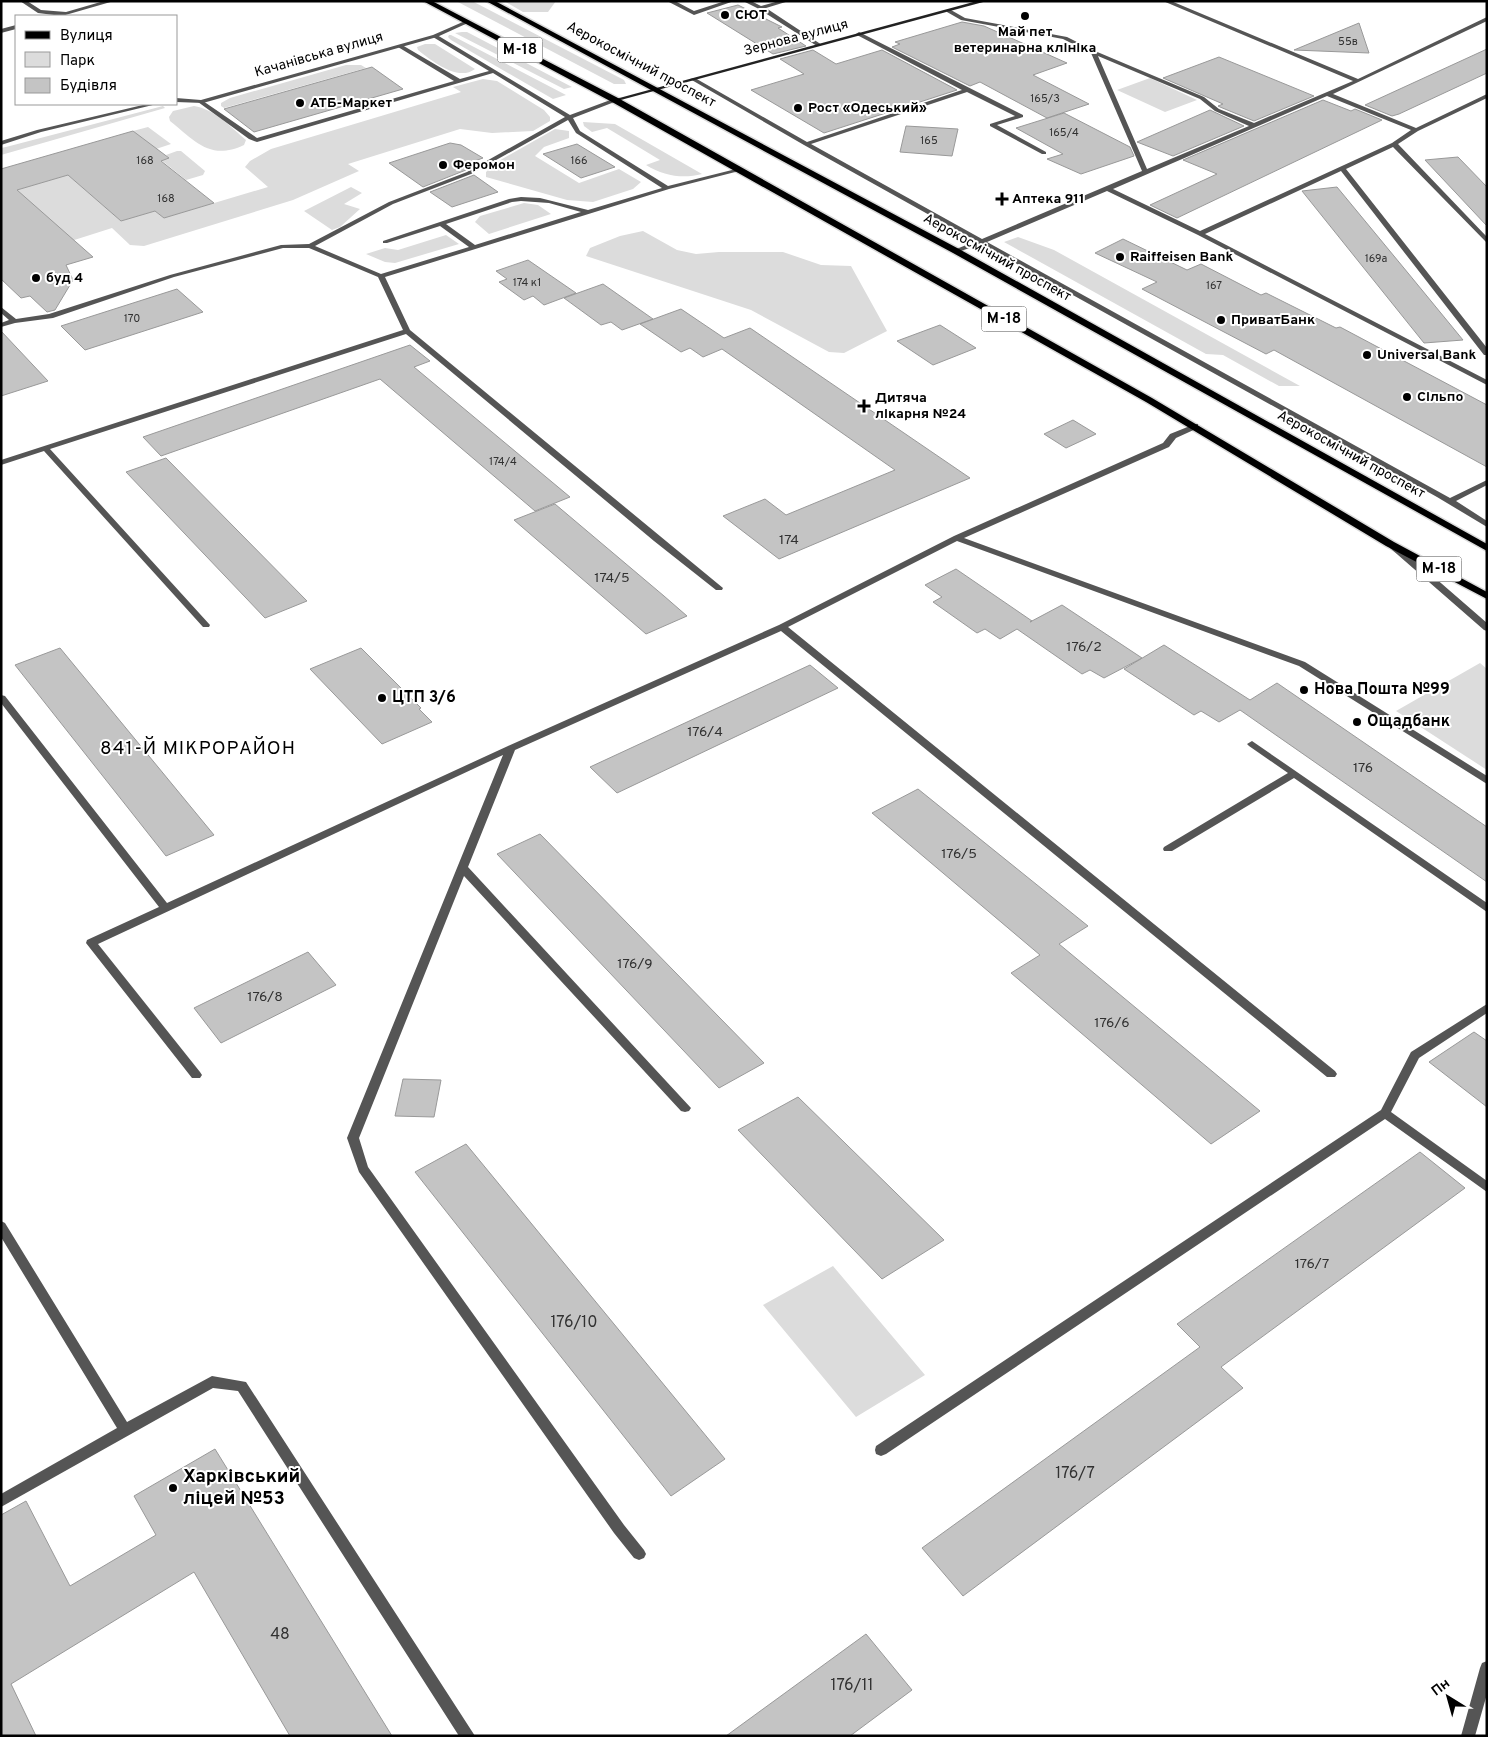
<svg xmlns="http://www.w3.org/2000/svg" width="1488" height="1737" viewBox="0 0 1488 1737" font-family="Overpass,sans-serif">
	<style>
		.green { fill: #dcdcdc }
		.building { fill: #c4c4c4; stroke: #999 }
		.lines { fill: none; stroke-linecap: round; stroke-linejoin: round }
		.primary-casing { stroke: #dbdbdb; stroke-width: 3 }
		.lane { fill: #555; fill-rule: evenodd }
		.street { fill: #555; fill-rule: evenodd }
		.secondary { fill: #222; fill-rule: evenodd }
		.primary { fill: #000; fill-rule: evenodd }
		.poi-dot { fill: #000; stroke: #fff; stroke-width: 2 }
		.labels { text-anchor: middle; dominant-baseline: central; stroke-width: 4; stroke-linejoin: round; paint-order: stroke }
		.far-number-label { font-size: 11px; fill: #313131 }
		.far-poi-label { font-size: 14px; font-weight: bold; fill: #000; stroke: #fff; text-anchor: start }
		.far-street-label { font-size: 14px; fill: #000; stroke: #fff }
		.number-label { font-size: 14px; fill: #313131 }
		.shield { fill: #fff; stroke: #4c4c4c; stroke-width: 1 }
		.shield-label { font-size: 15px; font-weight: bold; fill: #000 }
		.poi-label { font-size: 16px; font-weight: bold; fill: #000; stroke: #fff; text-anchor: start }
		.near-number-label { font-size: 16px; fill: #313131 }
		.quarter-label { font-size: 19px; letter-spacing: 1px; fill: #000; stroke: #fff }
		.near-poi-label { font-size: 19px; font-weight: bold; fill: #000; stroke: #fff; text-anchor: start }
	</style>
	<rect width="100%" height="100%" fill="#fff"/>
	<path class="green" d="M 456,1 L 472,1 L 624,80 L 626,84 L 614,84 Z
		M 504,1 L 556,1 L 548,12 L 523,12 Z
		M 462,32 L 467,32 L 572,87 L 564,89 L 455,33 Z
		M 449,35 L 451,35 L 566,95 L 553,99 L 451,40 L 448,37 Z
		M 425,44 L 435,44 L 475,69 C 458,82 432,61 418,50 L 417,47 Z
		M 346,65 L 361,65 L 366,68 L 224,108 L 221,106 L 221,103 L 230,98 Z
		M 1150,78 L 1197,100 L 1165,112 L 1117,90 Z
		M 483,79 L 497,81 L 544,110 L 550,117 L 550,121 L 533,131 L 492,133 L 460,129 L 348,164 L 359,171 L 293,200 L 144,246 L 130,245 L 112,228 L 68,242 L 17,190 L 68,175 L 121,221 L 155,211 L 164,218 L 268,187 L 245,167 L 250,161 L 271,149 L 461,92 L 453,87 Z
		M 163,106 L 165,108 L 1,155 L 1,148 L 6,147 Z
		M 194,106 C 214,109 231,127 246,140 L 244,145 C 210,161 195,141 170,121 L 169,117 L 173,111 Z
		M 583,122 L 615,124 L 702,174 C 683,179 664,176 646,165 L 660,160 L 607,128 L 592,132 L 584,126 Z
		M 148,127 L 171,144 L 156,149 L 133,131 Z
		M 555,129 L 569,131 L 569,138 L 544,147 L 535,156 L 579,183 L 619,169 L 641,182 L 633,189 L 593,202 L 567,200 L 486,177 L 486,172 L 497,162 Z
		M 177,151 L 181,151 L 205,171 L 203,175 L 186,180 L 161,160 L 169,158 L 166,155 Z
		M 351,187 L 362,193 L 344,204 L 360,209 L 340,227 L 332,230 L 304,211 Z
		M 524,203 L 538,205 L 551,214 L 489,234 L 475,222 L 480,216 Z
		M 643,231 L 677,250 L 696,254 L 719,252 L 783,252 L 821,265 L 851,266 L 887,331 L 844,353 L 829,352 L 751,310 L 586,256 L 590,248 L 620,236 Z
		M 446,235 L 459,244 L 395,263 L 385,262 L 366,254 L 385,248 L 398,250 Z
		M 1018,237 L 1054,250 L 1300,386 L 1279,386 L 1223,355 L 1206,354 L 1004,242 Z
		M 1480,663 L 1487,669 L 1487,770 L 1396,711 Z
		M 833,1266 L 925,1375 L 856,1417 L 763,1305 Z"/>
	<path class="building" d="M 738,5 L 782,27 L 778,28 L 806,46 L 773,54 L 707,13 Z
		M 962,22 L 984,26 L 1067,63 L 1033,75 L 1089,104 L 1047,118 L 980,82 L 970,86 L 892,47 L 900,44 L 895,42 Z
		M 1359,23 L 1369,53 L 1294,50 Z
		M 1487,49 L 1487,73 L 1399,114 L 1392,116 L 1365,105 Z
		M 813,50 L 836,64 L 882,50 L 957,90 L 824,133 L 751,90 L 804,74 L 780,59 Z
		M 1219,57 L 1314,96 L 1254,121 L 1220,107 L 1218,106 L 1223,104 L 1163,78 Z
		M 372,67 L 403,89 L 254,132 L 224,109 Z
		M 1323,100 L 1351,111 L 1355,109 L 1382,120 L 1177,218 L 1150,205 L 1217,174 L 1183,160 Z
		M 1210,110 L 1244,126 L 1173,156 L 1137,142 Z
		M 1064,113 L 1130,147 L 1134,156 L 1081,174 L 1047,159 L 1063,154 L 1016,128 Z
		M 906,126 L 958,129 L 952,156 L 900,152 Z
		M 133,131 L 169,158 L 161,161 L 214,203 L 164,218 L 155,211 L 121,221 L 68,175 L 17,190 L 93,257 L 66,265 L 73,280 L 55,310 L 47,312 L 30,296 L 21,298 L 1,279 L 1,169 Z
		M 450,143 L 461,145 L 483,158 L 461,166 L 466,170 L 423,187 L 389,163 Z
		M 577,144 L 615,167 L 581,178 L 543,154 Z
		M 1458,157 L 1487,187 L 1487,226 L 1425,160 Z
		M 474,175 L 498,192 L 452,207 L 430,192 Z
		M 1337,187 L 1408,273 L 1463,340 L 1424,343 L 1302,191 Z
		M 1123,239 L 1187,270 L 1201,264 L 1261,295 L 1266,293 L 1336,328 L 1340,327 L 1487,405 L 1487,467 L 1274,350 L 1266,354 L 1142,289 L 1157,282 L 1095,253 Z
		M 528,260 L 576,293 L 544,305 L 533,296 L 524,300 L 499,282 L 507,279 L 496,271 Z
		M 603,284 L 653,319 L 622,330 L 611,322 L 601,325 L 564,298 Z
		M 177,289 L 203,312 L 85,350 L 61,326 Z
		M 681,309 L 724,338 L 750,328 L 970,478 L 779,559 L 723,516 L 765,499 L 786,515 L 895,470 L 722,349 L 703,357 L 690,348 L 681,352 L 640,324 Z
		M 940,325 L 976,348 L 933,365 L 897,341 Z
		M 1,331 L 48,381 L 1,396 Z
		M 410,345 L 430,361 L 414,367 L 570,497 L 535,511 L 380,379 L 161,456 L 143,437 Z
		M 1073,420 L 1096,434 L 1066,448 L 1044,434 Z
		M 166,458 L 307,601 L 265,618 L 126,472 Z
		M 555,504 L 664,596 L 687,616 L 646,634 L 514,520 Z
		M 956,569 L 1032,621 L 1030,622 L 1062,605 L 1142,658 L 1104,678 L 1090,670 L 1082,674 L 1017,629 L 1000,639 L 985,629 L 977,633 L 933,602 L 942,597 L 925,585 Z
		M 1164,645 L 1250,700 L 1277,683 L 1487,827 L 1487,882 L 1240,710 L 1219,722 L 1201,711 L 1194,715 L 1124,669 Z
		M 60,648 L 214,835 L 166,856 L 15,665 Z
		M 361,648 L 421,708 L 419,709 L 432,722 L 382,744 L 310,669 Z
		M 810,665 L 838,688 L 617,793 L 590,767 Z
		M 918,789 L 1088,926 L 1059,944 L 1260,1111 L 1211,1144 L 1011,973 L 1040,955 L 872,813 Z
		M 540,834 L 764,1063 L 719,1088 L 497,854 Z
		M 308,952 L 336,985 L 221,1043 L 194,1008 Z
		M 1474,1032 L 1487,1041 L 1487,1107 L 1429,1062 Z
		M 403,1079 L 441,1080 L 434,1117 L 395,1116 Z
		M 798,1097 L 944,1240 L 882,1279 L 738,1130 Z
		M 466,1144 L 725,1459 L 671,1496 L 415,1172 Z
		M 1420,1152 L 1465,1188 L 1221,1367 L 1243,1388 L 963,1596 L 922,1548 L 1200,1347 L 1177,1324 Z
		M 215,1449 L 392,1736 L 290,1736 L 194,1572 L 11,1684 L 36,1736 L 1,1736 L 1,1515 L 26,1501 L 70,1586 L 156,1535 L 134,1496 Z
		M 866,1634 L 912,1690 L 850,1736 L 726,1736 Z"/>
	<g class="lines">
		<g class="primary-casing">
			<path id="primary" d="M 423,1 L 432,1 L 618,98 L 1152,398 L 1394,542 L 1487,592 L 1487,599 L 1386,546 L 1146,402 L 612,102 Z
				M 486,1 L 495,1 L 959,249 L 1487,544 L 1487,551 L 953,253 Z"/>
		</g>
		<path class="lane" d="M 667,1 L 675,1 L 694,11 L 725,1 L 734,1 L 694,15 Z
			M 743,1 L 751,1 L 761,6 L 779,1 L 789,1 L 766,8 L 822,45 L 817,46 L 759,9 Z
			M 1163,1 L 1171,1 L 1358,79 L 1487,17 L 1487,21 L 1333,94 L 1416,128 L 1487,94 L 1487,98 L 1418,131 L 1398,144 L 1487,237 L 1487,243 L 1393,147 L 1346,169 L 1487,348 L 1487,355 L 1484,355 L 1341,171 L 1205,234 L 1487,380 L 1487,385 L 1198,235 L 1107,191 L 987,242 L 1450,498 L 1487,480 L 1487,485 L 1456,501 L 1487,521 L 1487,527 L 1437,497 L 981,244 L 958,252 L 954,252 L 954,250 L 976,241 L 804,145 L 690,79 L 695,78 L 807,142 L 962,90 L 857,35 L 856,34 L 859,32 L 1023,115 L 1023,117 L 997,125 L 1046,152 L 1046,154 L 1042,154 L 990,126 L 990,124 L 1015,116 L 967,92 L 811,144 L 982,239 L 1142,171 L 1091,53 L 1063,39 L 961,20 L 947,12 L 947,10 L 951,10 L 965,18 L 1067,37 L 1095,51 L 1204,97 L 1219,109 L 1254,123 L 1353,81 ZM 1098,56 L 1200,99 L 1215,111 L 1249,126 L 1147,169 ZM 1327,96 L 1411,130 L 1392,143 L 1200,231 L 1113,189 Z
			M 433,35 L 437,35 L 570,115 L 613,99 L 617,99 L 617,101 L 573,118 L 580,131 L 668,186 L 740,168 L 743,170 L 669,189 L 385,277 L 410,330 L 723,588 L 722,590 L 716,590 L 654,541 L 406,334 L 50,449 L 210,625 L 209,627 L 203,627 L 44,451 L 1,465 L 1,460 L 403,330 L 378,277 L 309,248 L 283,248 L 174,277 L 53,318 L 15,323 L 1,327 L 1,323 L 9,320 L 1,313 L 1,307 L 16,319 L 49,314 L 170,275 L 281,245 L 309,244 L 389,202 L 467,172 L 565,117 L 493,73 L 257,142 L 249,139 L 198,102 L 203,101 L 257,138 L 454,81 L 398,47 L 398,45 L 402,45 L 460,79 L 489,71 L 433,37 ZM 568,120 L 576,133 L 662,188 L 588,210 L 540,198 L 521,197 L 509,199 L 383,241 L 383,243 L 387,243 L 440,226 L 469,247 L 381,274 L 315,246 L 393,204 L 471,174 ZM 521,201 L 549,203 L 581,212 L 475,245 L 446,224 L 512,202 Z
			M 1195,424 L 1198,424 L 1198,428 L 1176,438 L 1169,447 L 964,538 L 1305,662 L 1487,776 L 1487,784 L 1299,666 L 957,541 L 788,627 L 1335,1071 L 1337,1074 L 1335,1077 L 1327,1077 L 781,631 L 515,750 L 468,867 L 691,1108 L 689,1111 L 685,1112 L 681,1111 L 464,876 L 359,1138 L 368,1167 L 624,1525 L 644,1550 L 646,1554 L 644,1558 L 639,1560 L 634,1558 L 614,1533 L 359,1172 L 347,1138 L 503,755 L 98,944 L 200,1072 L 202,1075 L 200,1078 L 192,1078 L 86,943 L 87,940 L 159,907 L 1,703 L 1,695 L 5,696 L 167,903 L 508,746 L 779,625 L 954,536 L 1163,443 L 1170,434 Z
			M 1252,741 L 1487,903 L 1487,912 L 1294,778 L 1172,851 L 1164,851 L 1163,849 L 1164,847 L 1288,773 L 1249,746 L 1247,744 Z
			M 1487,1004 L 1487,1013 L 1419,1058 L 1391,1112 L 1487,1181 L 1487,1192 L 1385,1119 L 886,1454 L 881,1456 L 876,1454 L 875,1450 L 876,1446 L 1381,1110 L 1411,1052 Z
			M 1,1221 L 5,1223 L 127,1422 L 212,1376 L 246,1382 L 475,1736 L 459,1736 L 238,1391 L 213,1388 L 1,1507 L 1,1494 L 117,1428 L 1,1237 Z
			M 1487,1661 L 1487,1694 L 1475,1736 L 1461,1736 L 1480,1668 L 1482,1663 Z"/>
		<path class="street" d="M 20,1 L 27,1 L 41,10 L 66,12 L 104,1 L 114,1 L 62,16 L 38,13 Z
			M 465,21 L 470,22 L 437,37 L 203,103 L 176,102 L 176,98 L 201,100 L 433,35 Z
			M 16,25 L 16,29 L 1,33 L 1,29 Z
			M 147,104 L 157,104 L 41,132 L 1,145 L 1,141 L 37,130 Z
			M 1393,543 L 1396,544 L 1487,623 L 1487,631 L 1484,630 L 1390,548 L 1389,546 Z"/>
		<path class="secondary" d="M 977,1 L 987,1 L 617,101 L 612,100 Z"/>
		<use href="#primary" class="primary"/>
	</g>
	<g class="poi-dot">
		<circle cx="725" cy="15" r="5"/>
		<circle cx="1025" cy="16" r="5"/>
		<circle cx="300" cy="103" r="5"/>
		<circle cx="798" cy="108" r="5"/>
		<circle cx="443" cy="165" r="5"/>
		<path d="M999.5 191.5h5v5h5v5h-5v5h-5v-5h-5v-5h5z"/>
		<circle cx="1120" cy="257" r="5"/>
		<circle cx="36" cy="278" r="5"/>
		<circle cx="1221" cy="320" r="5"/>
		<circle cx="1367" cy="355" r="5"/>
		<circle cx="1407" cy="397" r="5"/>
		<path d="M861.5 398.5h5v5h5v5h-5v5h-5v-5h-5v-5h5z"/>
		<circle cx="1304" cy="690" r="5"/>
		<circle cx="382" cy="698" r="5"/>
		<circle cx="1357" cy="722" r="5"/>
		<circle cx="173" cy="1488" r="5"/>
	</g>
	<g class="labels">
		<g class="far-number-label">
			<text x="1348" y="42">55в</text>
			<text x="1045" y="99">165/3</text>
			<text x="1064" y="133">165/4</text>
			<text x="929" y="141">165</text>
			<text x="145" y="161">168</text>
			<text x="579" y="161">166</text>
			<text x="166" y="199">168</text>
			<text x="1376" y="259">169а</text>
			<text x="527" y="283">174 к1</text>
			<text x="1214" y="286">167</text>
			<text x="132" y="319">170</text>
			<text x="503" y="462">174/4</text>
		</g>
		<g class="far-poi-label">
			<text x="735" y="15">СЮТ</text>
			<text x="1025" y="32" text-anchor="middle">Май пет<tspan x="1025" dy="16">ветеринарна клініка</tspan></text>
			<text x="310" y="103">АТБ-Маркет</text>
			<text x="808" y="108">Рост «Одеський»</text>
			<text x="453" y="165">Феромон</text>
			<text x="1012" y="199">Аптека 911</text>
			<text x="1130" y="257">Raiffeisen Bank</text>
			<text x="46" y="278">буд 4</text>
			<text x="1231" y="320">ПриватБанк</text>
			<text x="1377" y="355">Universal Bank</text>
			<text x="1417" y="397">Сільпо</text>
			<text x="875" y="398">Дитяча<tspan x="875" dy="16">лікарня №24</tspan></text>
		</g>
		<g class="far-street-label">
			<text transform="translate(796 38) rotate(-15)">Зернова вулиця</text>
			<text transform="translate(319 55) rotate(-16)">Качанівська вулиця</text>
			<text transform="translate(641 65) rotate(28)">Аерокосмічний проспект</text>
			<text transform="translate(997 258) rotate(29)">Аерокосмічний проспект</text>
			<text transform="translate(1351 455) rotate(29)">Аерокосмічний проспект</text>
		</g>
		<g class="number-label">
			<text x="789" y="540">174</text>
			<text x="612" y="578">174/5</text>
			<text x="1084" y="647">176/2</text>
			<text x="705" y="732">176/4</text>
			<text x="1363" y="768">176</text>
			<text x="959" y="854">176/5</text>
			<text x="635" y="964">176/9</text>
			<text x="265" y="997">176/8</text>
			<text x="1112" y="1023">176/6</text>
			<text x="1312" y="1264">176/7</text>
		</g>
		<g class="shield">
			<rect x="497.5" y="37.5" width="45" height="25" rx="4"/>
			<rect x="981.5" y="306.5" width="45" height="25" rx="4"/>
			<rect x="1416.5" y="556.5" width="45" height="25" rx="4"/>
		</g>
		<g class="shield-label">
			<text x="520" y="50">М-18</text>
			<text x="1004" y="319">М-18</text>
			<text x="1439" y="569">М-18</text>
		</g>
		<g class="poi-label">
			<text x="1314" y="690">Нова Пошта №99</text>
			<text x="392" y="698">ЦТП 3/6</text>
			<text x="1367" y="722">Ощадбанк</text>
		</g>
		<g class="near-number-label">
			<text x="574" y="1323">176/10</text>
			<text x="1075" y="1474">176/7</text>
			<text x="280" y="1635">48</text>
			<text x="852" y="1686">176/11</text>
		</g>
		<g class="quarter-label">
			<text x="198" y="749">841-Й МІКРОРАЙОН</text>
		</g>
		<g class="near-poi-label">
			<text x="183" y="1477">Харківський<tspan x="183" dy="22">ліцей №53</tspan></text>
		</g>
	</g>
	<rect width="1488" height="1737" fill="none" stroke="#000000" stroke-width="5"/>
	<rect x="15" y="15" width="162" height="90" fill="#ffffff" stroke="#999999"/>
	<rect x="25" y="31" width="25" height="8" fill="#000000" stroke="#999999"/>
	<text x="60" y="40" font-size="15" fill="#000000">Вулиця</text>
	<rect x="25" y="52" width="25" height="15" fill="#dcdcdc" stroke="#999999"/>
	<text x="60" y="65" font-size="15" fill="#000000">Парк</text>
	<rect x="25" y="78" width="25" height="15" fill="#c4c4c4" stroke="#999999"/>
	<text x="60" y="90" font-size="15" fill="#000000">Будівля</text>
	<g transform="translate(1448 1697) rotate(323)" stroke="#ffffff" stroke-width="4" paint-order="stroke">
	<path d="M0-4L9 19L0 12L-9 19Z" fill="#000000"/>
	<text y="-8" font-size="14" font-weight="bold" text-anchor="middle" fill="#000000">Пн</text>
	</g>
</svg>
